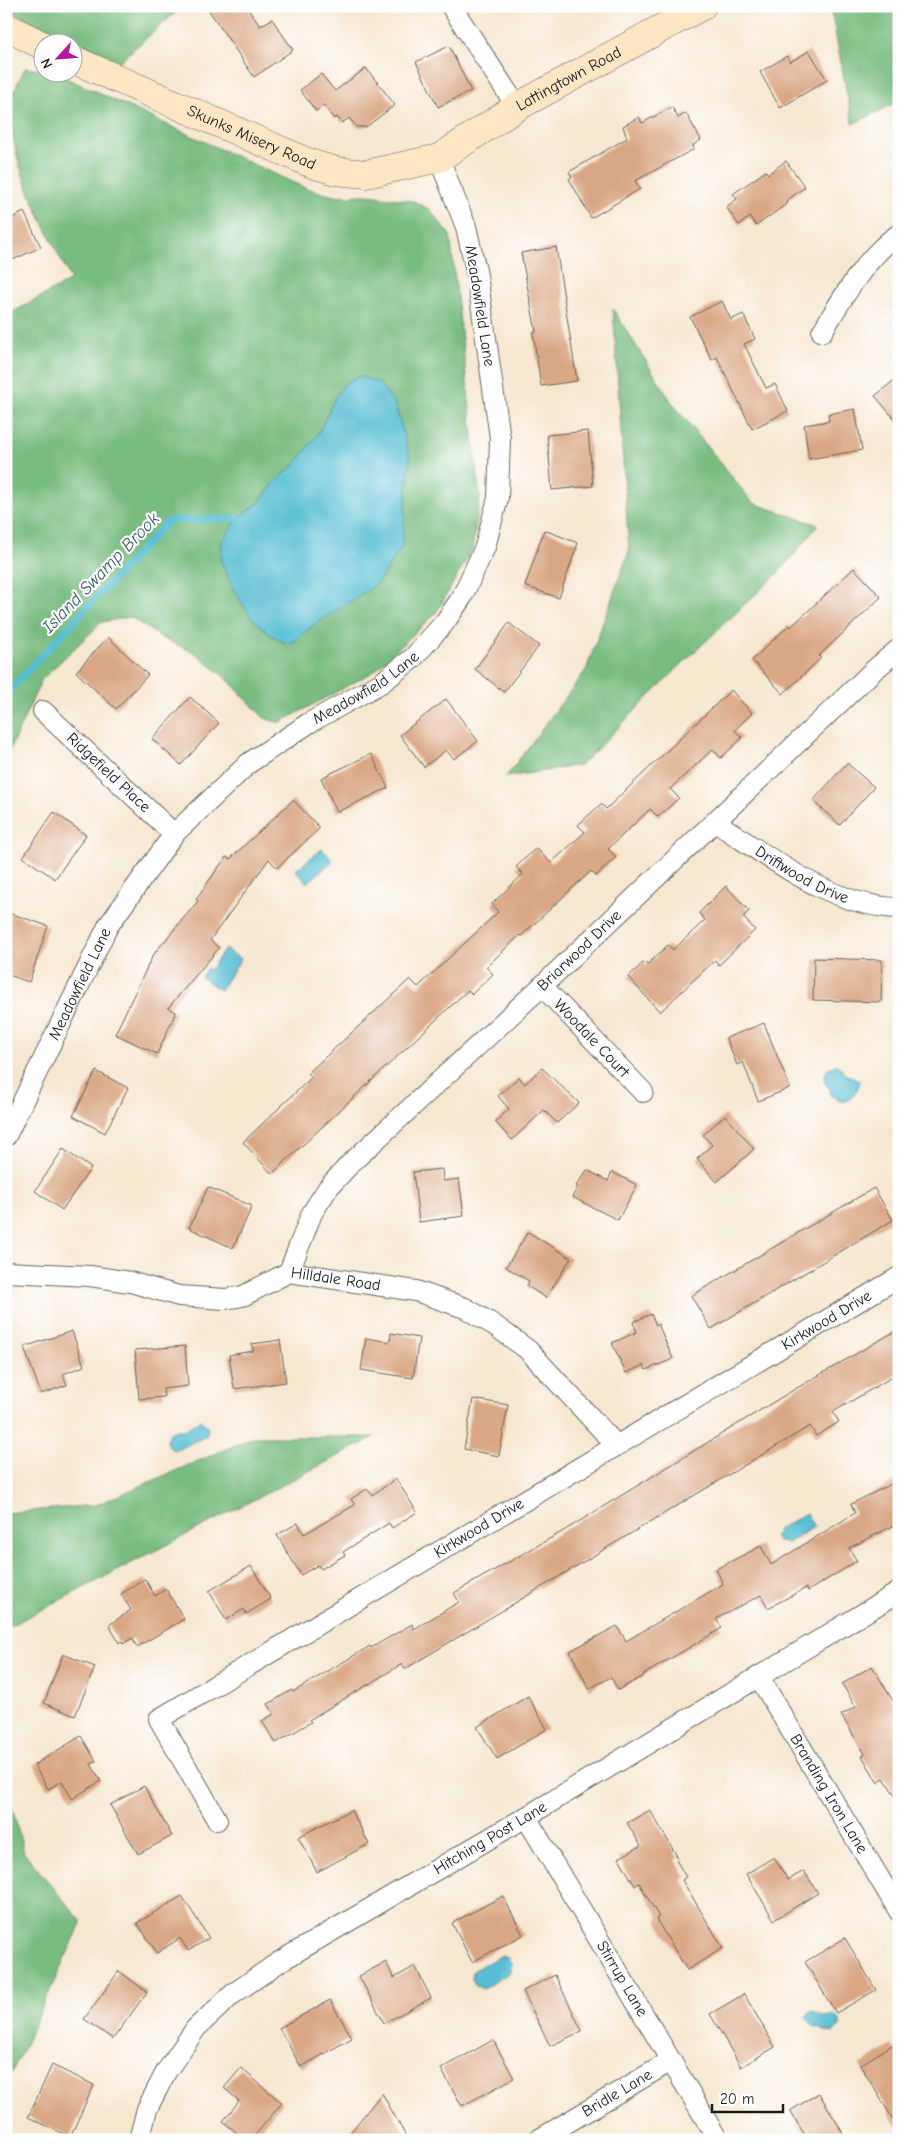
<svg xmlns="http://www.w3.org/2000/svg" width="905" height="2146" viewBox="0 0 905 2146" font-family="'Comic Neue',sans-serif">
	<style>
		.forest { fill: #78bc80; stroke: #4a6c4e; fill-rule: evenodd }
		.water { fill: #56bed3; stroke: #396d78 }
		.lines { fill: none; stroke-linecap: round; stroke-linejoin: round }
		.stream { stroke: #56bed3; stroke-width: 7 }
		.building { fill: #daa784 }
		.street-casing { stroke: #68635b; stroke-width: 22 }
		.secondary-casing { stroke: #68635b; stroke-width: 29 }
		.street { stroke: #fff; stroke-width: 20 }
		.secondary { stroke: #fce6c4; stroke-width: 28 }
		.labels { text-anchor: middle; dominant-baseline: central; stroke-width: 4.5; stroke-linejoin: round; paint-order: stroke }
		.street-label { font-size: 16px; fill: #1c1c1c; stroke: #fff }
		.water-label { font-size: 18px; font-style: italic; fill: #335d65; stroke: #fff }
	</style>
	<rect width="100%" height="100%" fill="#fff"/>
	<filter id="ink" filterUnits="userSpaceOnUse"><feTurbulence type="fractalNoise" baseFrequency=".02" numOctaves="2"/><feDisplacementMap in="SourceGraphic" scale="10" xChannelSelector="R" yChannelSelector="G"/><feConvolveMatrix kernelMatrix="1 2 1 2 8 2 1 2 1" color-interpolation-filters="sRGB"/></filter>
	<filter id="wash" filterUnits="userSpaceOnUse"><feTurbulence type="fractalNoise" baseFrequency=".0096" numOctaves="4" result="noise"/><feDisplacementMap in="SourceGraphic" scale="20" xChannelSelector="R" yChannelSelector="G"/><feGaussianBlur stdDeviation="1.12" result="paint"/><feColorMatrix in="noise" values="0 0 0 0 0 0 0 0 0 0 0 0 0 0 0 0 0 1.4 0 .05"/><feComposite in="paint" operator="in"/></filter>
	<g filter="url(#wash)">
		<rect width="100%" height="100%" fill="#f6e7d1"/>
		<path class="forest" d="M 6,6 L 183,6 L 119,62 L 14,13 Z
			M 830,6 L 899,6 L 899,101 L 853,124 Z
			M 25,68 L 42,70 L 42,72 L 55,73 L 305,188 L 333,196 L 368,195 L 414,201 L 429,209 L 450,235 L 480,497 L 472,550 L 436,613 L 373,672 L 279,723 L 264,718 L 229,681 L 197,654 L 162,638 L 130,617 L 102,622 L 42,679 L 6,758 L 6,316 L 71,280 C 46,226 3,158 13,96 C 15,87 21,77 25,68 ZM 336,396 L 312,626 L 296,640 L 238,518 L 258,504 L 276,481 L 296,463 L 318,434 Z
			M 613,309 L 673,404 L 753,503 L 818,525 L 783,568 L 684,662 L 581,765 L 506,777 L 586,670 L 629,551 Z
			M 254,1437 L 375,1437 L 6,1628 L 6,1513 L 96,1505 Z
			M 6,1784 L 24,1853 L 82,1922 L 6,2085 Z"/>
		<path class="water" d="M 359,376 L 380,384 L 395,404 L 410,457 L 402,547 L 376,585 L 312,626 L 296,640 L 290,643 L 283,642 L 271,635 L 251,617 L 234,590 L 221,561 L 222,541 L 238,518 L 258,504 L 276,481 L 296,463 L 318,434 L 336,396 L 345,383 Z
			M 322,849 L 333,861 L 307,883 L 296,870 Z
			M 225,949 L 241,959 L 220,990 L 201,977 L 207,968 L 210,970 Z
			M 836,1065 C 842,1067 841,1070 846,1074 C 850,1078 856,1076 860,1082 C 857,1091 850,1104 839,1101 L 836,1097 L 831,1096 L 830,1089 L 825,1083 C 824,1074 826,1067 836,1065 Z
			M 200,1420 L 207,1426 C 211,1439 199,1438 191,1443 C 182,1448 170,1457 167,1440 L 170,1433 L 176,1430 L 184,1430 Z
			M 806,1513 L 814,1527 L 785,1544 L 783,1541 L 779,1543 L 774,1536 L 778,1533 L 777,1530 Z
			M 500,1956 L 508,1958 L 512,1965 L 509,1973 L 483,1989 L 476,1986 L 472,1979 L 473,1971 Z
			M 812,2011 L 824,2017 L 835,2015 L 840,2020 L 840,2027 L 832,2033 L 816,2028 L 806,2018 L 809,2012 Z"/>
		<g class="lines">
			<path class="stream" d="M 6,694 L 168,521 L 238,518"/>
		</g>
		<g id="blocks">
			<path class="building" d="M 206,6 L 246,6 L 260,26 L 272,19 L 293,50 L 254,77 Z
				M 449,46 L 471,91 L 438,107 L 416,62 Z
				M 809,51 L 827,80 L 780,108 L 760,72 L 787,56 L 790,62 Z
				M 366,68 L 395,105 L 366,127 L 357,127 L 349,118 L 342,123 L 337,117 L 334,119 L 324,105 L 316,111 L 300,90 L 321,74 L 335,91 Z
				M 672,107 L 678,118 L 686,113 L 701,140 L 693,145 L 694,149 L 635,181 L 640,189 L 591,218 L 569,179 L 572,177 L 569,172 L 627,138 L 623,126 L 639,117 L 642,123 Z
				M 786,161 L 805,187 L 786,201 L 788,203 L 756,226 L 750,217 L 739,225 L 726,207 L 737,199 L 733,194 L 766,171 L 768,174 Z
				M 24,212 L 41,247 L 6,263 L 6,221 Z
				M 556,247 L 577,381 L 541,386 L 533,333 L 536,332 L 521,253 Z
				M 722,301 L 731,320 L 743,314 L 755,339 L 744,344 L 766,388 L 775,384 L 788,411 L 752,429 L 717,357 L 712,360 L 690,317 Z
				M 899,376 L 899,424 L 875,396 Z
				M 855,409 L 862,450 L 809,459 L 804,425 L 829,421 L 828,414 Z
				M 588,431 L 593,486 L 552,490 L 547,435 Z
				M 544,530 L 578,543 L 559,598 L 525,586 Z
				M 854,568 L 881,597 L 819,656 L 821,658 L 783,694 L 752,660 L 789,625 L 791,627 Z
				M 509,623 L 539,646 L 504,692 L 475,669 Z
				M 108,637 L 148,675 L 116,709 L 76,672 Z
				M 731,690 L 752,713 L 735,730 L 742,738 L 721,758 L 713,749 L 670,789 L 679,798 L 658,817 L 650,809 L 608,849 L 616,857 L 596,876 L 591,871 L 521,936 L 520,935 L 486,967 L 493,974 L 472,994 L 468,990 L 272,1174 L 243,1142 L 312,1077 L 308,1073 L 410,979 L 418,987 L 498,912 L 492,904 L 523,874 L 516,867 L 536,848 L 551,863 L 585,832 L 578,825 L 601,804 L 606,809 Z
				M 190,697 L 219,723 L 181,765 L 152,739 Z
				M 446,699 L 478,741 L 454,759 L 446,750 L 424,767 L 400,735 Z
				M 371,754 L 388,788 L 337,812 L 321,778 Z
				M 847,763 L 874,787 L 840,825 L 813,801 Z
				M 293,800 L 320,828 L 277,868 L 269,859 L 210,940 L 219,948 L 168,1008 L 176,1012 L 157,1054 L 115,1034 L 153,955 L 198,901 L 196,899 L 226,857 L 230,859 Z
				M 54,812 L 86,835 L 55,879 L 23,857 Z
				M 726,886 L 749,911 L 743,917 L 755,930 L 719,965 L 715,960 L 660,1012 L 628,977 L 644,962 L 647,965 L 668,945 L 673,950 L 705,920 L 699,913 Z
				M 6,912 L 48,926 L 29,982 L 6,974 Z
				M 814,958 L 882,960 L 881,1002 L 813,1000 Z
				M 764,1023 L 790,1088 L 758,1101 L 743,1062 L 737,1065 L 726,1038 Z
				M 542,1068 L 579,1103 L 557,1123 L 544,1110 L 512,1140 L 495,1122 L 509,1109 L 498,1096 L 519,1077 L 525,1084 Z
				M 96,1071 L 128,1088 L 105,1133 L 73,1116 Z
				M 725,1115 L 754,1149 L 717,1182 L 697,1159 L 712,1145 L 703,1135 Z
				M 63,1149 L 91,1168 L 62,1210 L 35,1191 Z
				M 442,1169 L 443,1181 L 459,1179 L 464,1216 L 419,1222 L 413,1172 Z
				M 587,1170 L 608,1181 L 612,1172 L 637,1185 L 618,1220 L 572,1197 L 578,1187 L 576,1186 Z
				M 208,1187 L 252,1206 L 233,1248 L 189,1228 Z
				M 874,1188 L 893,1220 L 711,1329 L 691,1296 Z
				M 528,1232 L 571,1258 L 546,1298 L 527,1286 L 529,1281 L 506,1267 Z
				M 651,1314 L 656,1325 L 658,1324 L 673,1359 L 646,1370 L 644,1365 L 626,1373 L 612,1343 L 637,1332 L 633,1322 Z
				M 899,1329 L 899,1373 L 833,1412 L 839,1422 L 816,1436 L 810,1426 L 405,1669 L 402,1664 L 309,1720 L 311,1722 L 276,1743 L 262,1721 L 274,1714 L 268,1704 L 292,1690 L 293,1692 L 370,1646 L 371,1648 L 412,1624 L 414,1629 L 459,1602 L 454,1593 L 565,1530 L 790,1392 Z
				M 72,1331 L 84,1366 L 63,1374 L 67,1385 L 41,1394 L 24,1347 Z
				M 391,1333 L 419,1338 L 413,1378 L 361,1370 L 366,1338 L 390,1342 Z
				M 280,1340 L 286,1382 L 234,1389 L 229,1355 L 253,1351 L 252,1344 Z
				M 185,1346 L 188,1386 L 163,1389 L 164,1397 L 139,1399 L 135,1350 Z
				M 473,1399 L 508,1405 L 499,1456 L 464,1449 Z
				M 396,1479 L 417,1512 L 392,1528 L 389,1523 L 343,1552 L 345,1555 L 321,1569 L 318,1565 L 301,1575 L 277,1535 L 298,1523 L 304,1534 L 355,1505 L 351,1499 L 367,1489 L 372,1495 Z
				M 899,1480 L 899,1523 L 849,1548 L 857,1561 L 808,1591 L 806,1588 L 768,1608 L 761,1595 L 716,1619 L 722,1628 L 643,1675 L 644,1676 L 618,1690 L 611,1677 L 589,1689 L 570,1651 L 617,1626 L 626,1641 L 723,1584 L 716,1569 L 761,1546 L 771,1565 L 855,1513 L 851,1504 Z
				M 251,1566 L 271,1599 L 246,1614 L 244,1609 L 226,1620 L 209,1591 Z
				M 145,1579 L 155,1596 L 166,1589 L 184,1619 L 137,1647 L 132,1638 L 123,1644 L 121,1641 L 119,1643 L 109,1625 L 131,1610 L 121,1594 Z
				M 63,1654 L 95,1667 L 75,1716 L 44,1703 Z
				M 872,1666 L 899,1711 L 899,1802 L 884,1778 L 878,1783 L 862,1756 L 865,1754 L 841,1715 L 856,1707 L 842,1684 Z
				M 528,1696 L 547,1729 L 497,1759 L 477,1727 Z
				M 81,1736 L 96,1761 L 91,1764 L 101,1781 L 72,1799 L 62,1781 L 48,1789 L 34,1765 Z
				M 144,1786 L 172,1836 L 138,1854 L 110,1805 Z
				M 351,1810 L 369,1844 L 317,1872 L 298,1837 Z
				M 650,1810 L 678,1858 L 676,1860 L 686,1877 L 682,1880 L 723,1948 L 687,1970 L 656,1919 L 659,1917 L 639,1883 L 635,1886 L 619,1858 L 641,1846 L 627,1823 Z
				M 774,1857 L 788,1880 L 804,1871 L 818,1893 L 774,1920 L 746,1874 Z
				M 182,1896 L 209,1938 L 188,1951 L 180,1938 L 157,1953 L 137,1923 Z
				M 503,1896 L 523,1935 L 472,1962 L 452,1923 Z
				M 845,1938 L 876,1990 L 836,2013 L 805,1962 Z
				M 386,1962 L 394,1978 L 415,1966 L 431,1998 L 384,2023 L 359,1976 Z
				M 119,1971 L 147,1992 L 113,2039 L 84,2019 Z
				M 555,1975 L 582,2031 L 550,2046 L 523,1991 Z
				M 744,1994 L 775,2047 L 741,2067 L 710,2014 Z
				M 330,2000 L 352,2038 L 301,2067 L 279,2028 Z
				M 493,2040 L 514,2078 L 462,2106 L 441,2069 Z
				M 892,2045 L 899,2056 L 899,2129 L 860,2065 Z
				M 52,2065 L 94,2085 L 70,2137 L 28,2117 Z
				M 241,2068 L 282,2103 L 251,2140 L 245,2140 L 223,2121 L 239,2101 L 224,2088 Z
				M 382,2093 L 408,2140 L 344,2140 Z
				M 819,2093 L 847,2140 L 808,2140 L 790,2111 Z"/>
		</g>
	</g>
	<g filter="url(#ink)">
		<use href="#blocks" fill-opacity="0" stroke="#68635b" stroke-width="1"/>
		<g class="lines">
			<g class="street-casing">
				<g id="street">
					<path d="M 451,6 L 517,107"/>
					<path d="M 822,332 C 842,299 866,256 899,234"/>
					<path id="s1" d="M 43,711 L 174,834"/>
					<path id="s2" d="M 715,822 C 770,857 831,907 899,908"/>
					<path id="s3" d="M 542,986 L 643,1092"/>
					<path id="s4" d="M 6,1136 L 108,926 L 174,834 L 249,763 L 309,723 L 381,683 L 413,658 L 445,622 L 462,597 L 485,547 L 498,498 L 500,438 L 477,275 L 466,227 L 439,158"/>
					<path id="s5" d="M 6,1272 L 90,1276 L 130,1282 L 179,1296 L 225,1299 L 243,1296 L 289,1272 L 416,1291 L 465,1308 L 494,1325 L 528,1350 L 616,1445"/>
					<path id="s6" d="M 289,1272 L 312,1213 L 328,1188 L 351,1163 L 542,986 L 874,670 L 899,649"/>
					<path id="s7" d="M 759,1677 L 899,1911"/>
					<path id="s8" d="M 526,1817 L 718,2140"/>
					<path id="s9" d="M 217,1820 L 159,1719 L 899,1277"/>
					<path id="s10" d="M 139,2140 L 147,2109 L 166,2072 L 196,2028 L 233,1994 L 279,1962 L 526,1817 L 899,1592"/>
					<path id="s11" d="M 538,2140 L 671,2061"/>
				</g>
			</g>
			<g class="secondary-casing">
				<g id="secondary">
					<path d="M 6,27 L 42,45"/>
					<path id="s12" d="M 72,59 L 312,164 L 336,171 L 366,174 L 439,158 L 517,107 L 702,6"/>
				</g>
			</g>
			<use href="#street" class="street"/>
			<use href="#secondary" class="secondary"/>
		</g>
	</g>
	<g class="labels">
		<g class="street-label">
			<text stroke="none"><textPath href="#s12" startOffset="544">Lattingtown Road</textPath></text>
			<text stroke="none"><textPath href="#s12" startOffset="196">Skunks Misery Road</textPath></text>
			<text transform="translate(480 306) rotate(81)">Meadowfield Lane</text>
			<text stroke="none"><textPath href="#s4" startOffset="589">Meadowfield Lane</textPath></text>
			<text stroke="none"><textPath href="#s1" startOffset="90">Ridgefield Place</textPath></text>
			<text stroke="none"><textPath href="#s2" startOffset="102">Driftwood Drive</textPath></text>
			<text stroke="none"><textPath href="#s6" startOffset="439">Briarwood Drive</textPath></text>
			<text stroke="none"><textPath href="#s4" startOffset="169">Meadowfield Lane</textPath></text>
			<text stroke="none"><textPath href="#s3" startOffset="72">Woodale Court</textPath></text>
			<text stroke="none"><textPath href="#s5" startOffset="339">Hilldale Road</textPath></text>
			<text stroke="none"><textPath href="#s9" startOffset="894">Kirkwood Drive</textPath></text>
			<text stroke="none"><textPath href="#s9" startOffset="489">Kirkwood Drive</textPath></text>
			<text stroke="none"><textPath href="#s7" startOffset="136">Branding Iron Lane</textPath></text>
			<text stroke="none"><textPath href="#s10" startOffset="478">Hitching Post Lane</textPath></text>
			<text stroke="none"><textPath href="#s8" startOffset="188">Stirrup Lane</textPath></text>
			<text stroke="none"><textPath href="#s11" startOffset="92">Bridle Lane</textPath></text>
		</g>
		<g class="water-label">
			<text transform="translate(101 573) rotate(-46)">Island Swamp Brook</text>
		</g>
	</g>
	<rect width="905" height="2146" fill="none" stroke="#fff" stroke-width="25"/>
	<g transform="translate(58 58) rotate(244)"><circle r="24" fill="#ffffff" stroke="#a4a4a4"/>
	<path d="M0-4L9 19L0 12L-9 19Z" fill="#b5179e"/>
	<text y="-8" font-size="14" font-weight="bold" text-anchor="middle" fill="#1c1c1c">N</text>
	</g>
	<path d="M712 2104v8h71v-8" fill="none" stroke="#1c1c1c" stroke-width="2.5"/>
	<text x="720" y="2104" font-size="15" fill="#1c1c1c" stroke="#ffffff" stroke-width="4" paint-order="stroke">20 m</text>
</svg>
